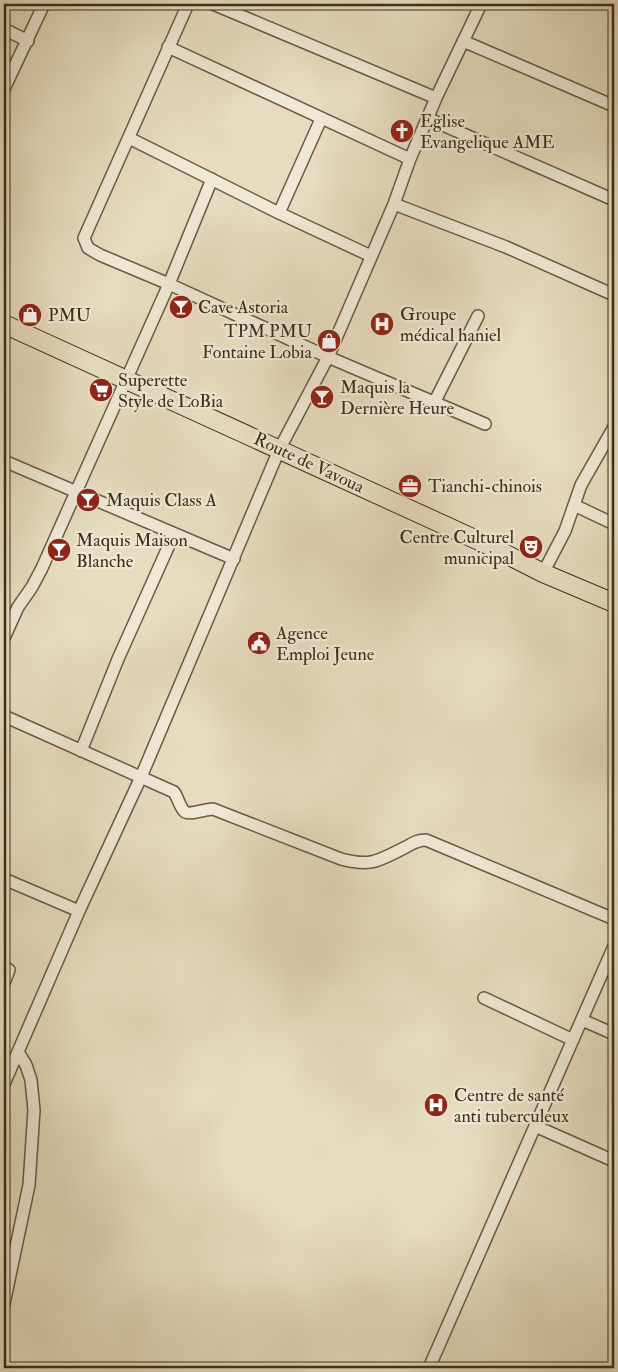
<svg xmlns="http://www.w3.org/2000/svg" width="618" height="1372" viewBox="0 0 618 1372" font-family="'IM FELL Double Pica',serif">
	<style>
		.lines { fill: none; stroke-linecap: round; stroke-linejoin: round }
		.street-casing { stroke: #685a43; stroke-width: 14 }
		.primary-casing { stroke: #3d2e1a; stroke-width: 20 }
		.street { stroke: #efe8d5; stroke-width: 11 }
		.primary { stroke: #e7dcbf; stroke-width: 18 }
		.labels { text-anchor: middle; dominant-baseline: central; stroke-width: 4.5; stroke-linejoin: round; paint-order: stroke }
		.poi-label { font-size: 18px; fill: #3d2e1a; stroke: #efe8d5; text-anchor: start }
		.street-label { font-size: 18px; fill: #3d2e1a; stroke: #efe8d5 }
	</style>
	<rect width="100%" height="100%" fill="#e7dcbf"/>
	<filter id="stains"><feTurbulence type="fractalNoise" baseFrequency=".004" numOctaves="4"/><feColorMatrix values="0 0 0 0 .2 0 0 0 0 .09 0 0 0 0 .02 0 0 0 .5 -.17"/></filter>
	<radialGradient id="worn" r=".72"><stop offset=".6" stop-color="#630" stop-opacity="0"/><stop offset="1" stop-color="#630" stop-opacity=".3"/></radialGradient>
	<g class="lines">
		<g class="street-casing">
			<path id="street" d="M 188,4 L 84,238 L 88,248 L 100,255 L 169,284 L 328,357 L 485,424
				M 213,4 L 436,98
				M 4,29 L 28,41
				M 463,41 L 614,106
				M 168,47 L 410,159
				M 4,89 L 44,4
				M 427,118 L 614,200
				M 129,138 L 279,213 L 371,256
				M 394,204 L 506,247 L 614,295
				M 279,213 L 321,119
				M 434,403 L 478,316
				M 4,461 L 234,559
				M 574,505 L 614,524
				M 543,573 L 565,531 L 581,485 L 614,427
				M 4,638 L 18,607 L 32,587 L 42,568 L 169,284 L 212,179
				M 4,716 L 174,792 C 178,798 180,807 184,811 C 188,816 206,809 213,809 L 341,859 C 371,867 378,861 404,848 C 412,844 416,840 426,840 L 614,919
				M 81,751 L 118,659 L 174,534
				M 4,879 L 79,911
				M 4,967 L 9,970 L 4,983
				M 484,998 L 573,1040
				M 582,1020 L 614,1034
				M 4,1084 L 79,911 L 141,777 L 279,450 L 328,357 L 394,204 L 410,159 L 436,98 L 481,4
				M 535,1126 L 614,1161
				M 4,1304 L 29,1185 L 34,1110 L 31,1080 L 26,1065 L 18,1052
				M 429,1368 L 614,946"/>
		</g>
		<g class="primary-casing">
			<path id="primary" d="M 4,324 L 490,546 L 543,573 L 614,603"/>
		</g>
		<use href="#street" class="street"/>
		<use href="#primary" class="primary"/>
	</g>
	<defs>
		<g id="church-disc" transform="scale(1.25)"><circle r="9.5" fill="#8f2418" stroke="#efe8d5"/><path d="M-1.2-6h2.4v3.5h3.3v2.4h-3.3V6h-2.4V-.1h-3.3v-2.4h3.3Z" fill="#fff"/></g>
		<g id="bar-disc" transform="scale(1.25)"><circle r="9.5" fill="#8f2418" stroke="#efe8d5"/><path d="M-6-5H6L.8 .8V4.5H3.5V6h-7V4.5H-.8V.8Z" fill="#fff"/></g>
		<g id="shop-disc" transform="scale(1.25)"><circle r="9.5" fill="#8f2418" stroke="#efe8d5"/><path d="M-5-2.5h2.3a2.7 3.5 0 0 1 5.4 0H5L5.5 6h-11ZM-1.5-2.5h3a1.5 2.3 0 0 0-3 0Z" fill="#fff"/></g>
		<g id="hospital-disc" transform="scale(1.25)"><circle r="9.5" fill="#8f2418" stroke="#efe8d5"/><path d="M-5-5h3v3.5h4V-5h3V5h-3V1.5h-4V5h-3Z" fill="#fff"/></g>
		<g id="supermarket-disc" transform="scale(1.25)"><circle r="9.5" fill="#8f2418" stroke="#efe8d5"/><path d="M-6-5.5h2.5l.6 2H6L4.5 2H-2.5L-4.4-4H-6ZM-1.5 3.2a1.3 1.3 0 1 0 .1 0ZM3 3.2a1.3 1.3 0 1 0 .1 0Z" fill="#fff"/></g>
		<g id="office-disc" transform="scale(1.25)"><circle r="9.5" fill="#8f2418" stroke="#efe8d5"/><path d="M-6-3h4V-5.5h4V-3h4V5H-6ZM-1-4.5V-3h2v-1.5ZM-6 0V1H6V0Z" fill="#fff"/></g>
		<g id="theatre-disc" transform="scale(1.25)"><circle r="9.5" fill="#8f2418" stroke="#efe8d5"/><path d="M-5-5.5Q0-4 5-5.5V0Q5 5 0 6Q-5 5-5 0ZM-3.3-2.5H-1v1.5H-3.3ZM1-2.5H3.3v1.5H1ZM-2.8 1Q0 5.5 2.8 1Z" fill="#fff"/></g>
		<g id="civic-disc" transform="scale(1.25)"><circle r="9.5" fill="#8f2418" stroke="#efe8d5"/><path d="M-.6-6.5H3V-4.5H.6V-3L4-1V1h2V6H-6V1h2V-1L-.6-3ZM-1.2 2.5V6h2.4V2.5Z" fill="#fff"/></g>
	</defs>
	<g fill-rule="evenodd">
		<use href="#church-disc" x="402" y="131"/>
		<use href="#bar-disc" x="181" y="307"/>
		<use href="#shop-disc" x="30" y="315"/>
		<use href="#hospital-disc" x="382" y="324"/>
		<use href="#shop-disc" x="329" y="341"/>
		<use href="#supermarket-disc" x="101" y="390"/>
		<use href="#bar-disc" x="322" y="397"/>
		<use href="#office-disc" x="410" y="486"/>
		<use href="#bar-disc" x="88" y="500"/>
		<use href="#theatre-disc" x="531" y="547"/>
		<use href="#bar-disc" x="59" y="550"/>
		<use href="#civic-disc" x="259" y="643"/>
		<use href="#hospital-disc" x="436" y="1105"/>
	</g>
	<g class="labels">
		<g class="poi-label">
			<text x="420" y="121">Eglise<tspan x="420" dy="21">Evangelique AME</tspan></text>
			<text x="198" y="307">Cave Astoria</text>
			<text x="400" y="314">Groupe<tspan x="400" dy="21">médical haniel</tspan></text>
			<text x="48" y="315">PMU</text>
			<text x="312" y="331" text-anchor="end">TPM PMU<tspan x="312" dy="21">Fontaine Lobia</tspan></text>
			<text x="118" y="380">Superette<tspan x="118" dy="21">Style de LoBia</tspan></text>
			<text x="340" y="387">Maquis la<tspan x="340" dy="21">Dernière Heure</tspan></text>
			<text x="428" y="486">Tianchi-chinois</text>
			<text x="106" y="500">Maquis Class A</text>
			<text x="514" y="537" text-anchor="end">Centre Culturel<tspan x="514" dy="21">municipal</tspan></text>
			<text x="76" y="540">Maquis Maison<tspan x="76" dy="21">Blanche</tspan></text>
			<text x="276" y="633">Agence<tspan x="276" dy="21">Emploi Jeune</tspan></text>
			<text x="454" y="1095">Centre de santé<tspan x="454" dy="21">anti tuberculeux</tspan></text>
		</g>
		<g class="street-label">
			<text transform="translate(309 463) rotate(25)">Route de Vavoua</text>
		</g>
	</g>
	<rect width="618" height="1372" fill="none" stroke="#e7dcbf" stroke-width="20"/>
	<rect x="5" y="5" width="608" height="1362" fill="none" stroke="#3d2e1a" stroke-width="2.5"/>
	<rect x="10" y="10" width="598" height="1352" fill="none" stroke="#3d2e1a"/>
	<rect width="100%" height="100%" filter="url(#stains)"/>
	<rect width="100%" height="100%" fill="url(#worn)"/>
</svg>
